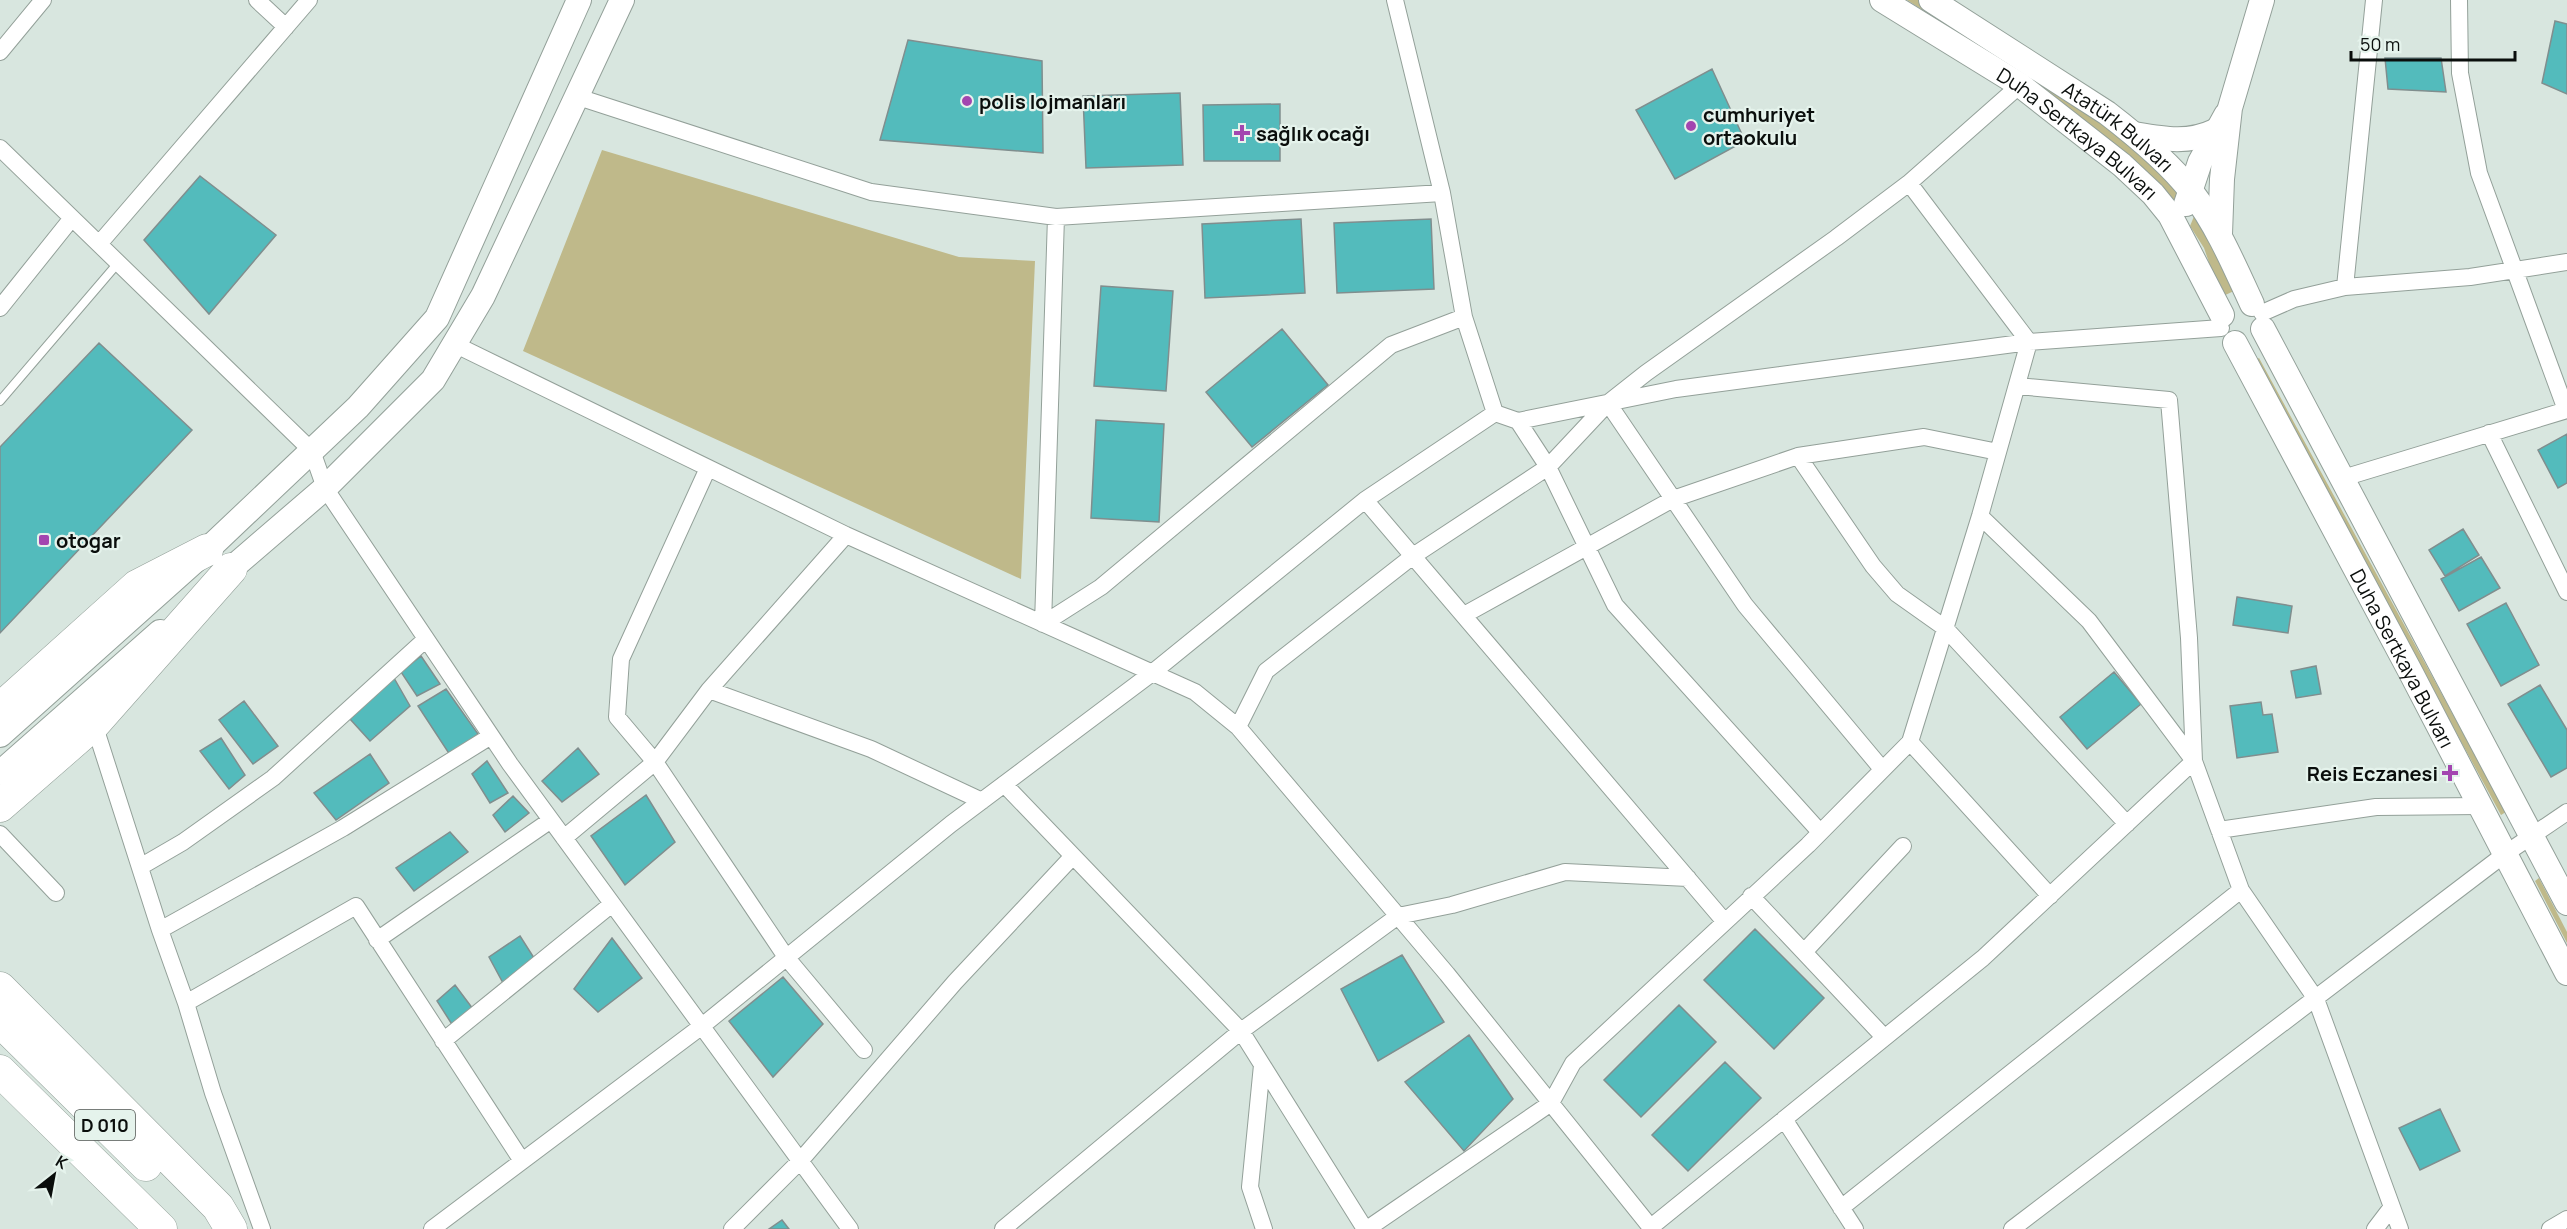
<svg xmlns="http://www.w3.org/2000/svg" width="2567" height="1229" viewBox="0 0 2567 1229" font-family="Manrope,sans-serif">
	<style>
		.green { fill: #bfb98a }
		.building { fill: #53bbbc; stroke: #808e8e; stroke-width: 1.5 }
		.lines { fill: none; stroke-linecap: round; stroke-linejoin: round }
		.lane-casing { stroke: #93a099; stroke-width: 10 }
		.street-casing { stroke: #93a099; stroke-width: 18 }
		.secondary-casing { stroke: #93a099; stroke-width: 26 }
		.highway-casing { stroke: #93a099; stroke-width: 33 }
		.lane { stroke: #fff; stroke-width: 8 }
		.street { stroke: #fff; stroke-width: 16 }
		.secondary { stroke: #fff; stroke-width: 24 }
		.highway { stroke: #fff; stroke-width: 32 }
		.poi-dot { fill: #a346b0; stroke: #e5f3ec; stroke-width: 2 }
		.labels { text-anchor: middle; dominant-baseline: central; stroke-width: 4.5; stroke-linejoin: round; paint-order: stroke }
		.shield { fill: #e5f3ec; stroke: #4c534f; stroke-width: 1.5 }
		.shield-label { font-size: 18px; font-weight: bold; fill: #0a0e0c }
		.poi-label { font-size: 20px; font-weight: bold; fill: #0a0e0c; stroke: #e5f3ec; text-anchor: start }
		.street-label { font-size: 20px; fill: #0a0e0c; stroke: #e5f3ec }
	</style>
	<rect width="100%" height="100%" fill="#d8e6df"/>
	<path class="green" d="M 1907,0 L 1920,0 L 2052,86 L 2127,143 L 2179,189 L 2174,202 L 2092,127 L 2049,92 Z
		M 602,150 L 959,257 L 1035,261 L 1021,579 L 523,351 Z
		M 2195,214 L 2234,291 L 2221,297 L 2204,248 L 2190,226 Z
		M 2259,358 L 2506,812 L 2501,815 L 2254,361 Z
		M 2539,878 L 2567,932 L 2567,943 L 2535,881 Z"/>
	<path class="building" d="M 2555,21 L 2567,24 L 2567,94 L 2542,83 Z
		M 908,40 L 1042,61 L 1043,153 L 880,140 Z
		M 2385,58 L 2441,58 L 2446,92 L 2388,89 Z
		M 1712,69 L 1745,141 L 1675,179 L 1636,110 Z
		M 1180,93 L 1183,165 L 1086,168 L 1083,96 Z
		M 1280,104 L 1280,161 L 1204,161 L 1203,105 Z
		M 200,176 L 276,235 L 209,314 L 144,240 Z
		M 1301,219 L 1305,293 L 1205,298 L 1202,224 Z
		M 1431,219 L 1434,289 L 1337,293 L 1334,223 Z
		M 1101,286 L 1173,291 L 1166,391 L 1094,386 Z
		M 1282,329 L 1328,385 L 1252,447 L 1206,392 Z
		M 99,343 L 192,430 L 0,633 L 0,447 Z
		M 1096,420 L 1164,424 L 1159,522 L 1091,518 Z
		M 2567,434 L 2567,483 L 2558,488 L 2538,450 Z
		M 2463,529 L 2479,555 L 2445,576 L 2429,550 Z
		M 2481,557 L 2500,588 L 2459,611 L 2441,579 Z
		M 2237,597 L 2292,606 L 2288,633 L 2233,625 Z
		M 2506,603 L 2539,665 L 2501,686 L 2467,624 Z
		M 421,656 L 440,684 L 417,696 L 401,672 Z
		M 2316,666 L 2321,694 L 2296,698 L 2291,671 Z
		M 2114,672 L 2141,704 L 2087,749 L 2060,717 Z
		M 394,678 L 410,706 L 370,741 L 350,719 Z
		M 2540,685 L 2567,730 L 2567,768 L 2551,777 L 2508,704 Z
		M 446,689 L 478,734 L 450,755 L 418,706 Z
		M 244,701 L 278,746 L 253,764 L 219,720 Z
		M 2261,702 L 2263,715 L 2272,714 L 2278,752 L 2237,758 L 2230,706 Z
		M 221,738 L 245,775 L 229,789 L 200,751 Z
		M 578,748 L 599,774 L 562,802 L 542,781 Z
		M 370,754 L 389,783 L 336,820 L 314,793 Z
		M 487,761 L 508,793 L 490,803 L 472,774 Z
		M 646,795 L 675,842 L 625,885 L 591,836 Z
		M 513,796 L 529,813 L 505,832 L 493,815 Z
		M 450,832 L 468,852 L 414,891 L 396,868 Z
		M 1755,929 L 1824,998 L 1774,1049 L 1704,980 Z
		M 520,936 L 536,961 L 503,983 L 489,957 Z
		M 612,938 L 642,978 L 598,1012 L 574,989 Z
		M 1402,955 L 1444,1022 L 1378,1061 L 1341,989 Z
		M 783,977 L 823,1024 L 773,1077 L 729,1021 Z
		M 455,985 L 473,1009 L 455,1029 L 437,1001 Z
		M 1679,1005 L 1716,1042 L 1641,1117 L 1604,1080 Z
		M 1469,1035 L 1513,1099 L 1464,1151 L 1405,1082 Z
		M 1725,1062 L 1761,1098 L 1688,1171 L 1652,1135 Z
		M 2440,1109 L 2460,1151 L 2420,1170 L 2399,1128 Z
		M 782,1220 L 789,1229 L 769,1229 Z"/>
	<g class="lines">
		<g class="lane-casing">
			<path id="lane" d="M 0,401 L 118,263"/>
		</g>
		<g class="street-casing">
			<path id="street" d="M 257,0 L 286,27
				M 1395,0 L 1442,193 L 1464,317 L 1495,413 L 1518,421 L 1676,389 L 2029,342 L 2221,328
				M 2459,0 L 2460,73 L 2479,173 L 2566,410
				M 0,52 L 43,0
				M 575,96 L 871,192 L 1056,217 L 1442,193
				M 0,148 L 312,451 L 325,488 L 510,764 L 850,1229
				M 99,244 L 309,0
				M 2345,287 L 2374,0
				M 0,308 L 72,218
				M 2262,313 L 2294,299 L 2345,287 L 2470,277 L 2567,262
				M 454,344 L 846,535 L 1195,692 L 1238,727 L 1447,974 L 1652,1229
				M 1608,403 L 1745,605 L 1882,769
				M 1518,421 L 1548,467 L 1615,605 L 1820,832
				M 2489,433 L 2567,592
				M 1798,456 L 1873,566 L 1897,594 L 1945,628 L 2127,824
				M 2343,478 L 2567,410
				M 1365,500 L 1725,922
				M 1980,516 L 2089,621 L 2194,761 L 2241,890 L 2316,999 L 2400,1229
				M 846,535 L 709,690 L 655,762 L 786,957 L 864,1050
				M 1464,615 L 1673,499 L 1798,456 L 1924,437 L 1998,452
				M 1043,624 L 1101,587 L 1391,345 L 1464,317
				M 1043,624 L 1056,217
				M 709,690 L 871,749 L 982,801
				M 94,724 L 160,930 L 186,1003 L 213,1093 L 262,1229
				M 1238,727 L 1266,671 L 1413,556 L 1548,467 L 1608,403 L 1646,373 L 1836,238 L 1909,183 L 2020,85
				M 1910,742 L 2050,896
				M 1004,784 L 1241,1031 L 1365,1229
				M 2219,830 L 2376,807 L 2480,806
				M 0,834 L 56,893
				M 564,838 L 655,762 L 617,717 L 621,659 L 708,468
				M 140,867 L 183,842 L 273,778 L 426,639
				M 1751,896 L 1884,1037
				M 160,930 L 343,828 L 491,736
				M 377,940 L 551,820
				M 1804,952 L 1903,846
				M 186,1003 L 356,906 L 522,1161
				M 443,1041 L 612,904
				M 1262,1065 L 1250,1187 L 1264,1229
				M 1784,1119 L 1855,1229
				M 1841,1208 L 2241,890
				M 1651,1227 L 1983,958 L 2194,761 L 2189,638 L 2169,400 L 2017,386
				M 432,1229 L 702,1026 L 951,824 L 1152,673 L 1365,500 L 1495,413
				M 732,1229 L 801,1160 L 955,982 L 1073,856
				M 1003,1229 L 1241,1031 L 1398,916 L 1452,905 L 1565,872 L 1688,878
				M 1367,1229 L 1551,1103 L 1573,1063 L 1808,845 L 1910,742 L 1980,516 L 2029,342 L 1909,183
				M 2012,1229 L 2505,854 L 2567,812
				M 2375,1229 L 2391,1208
				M 2550,1229 L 2567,1219"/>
		</g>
		<g class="secondary-casing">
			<g id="secondary">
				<path id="s1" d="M 1882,0 L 2020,85 L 2122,165 L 2153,194 L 2170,215 L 2222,315"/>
				<path id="s2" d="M 1931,0 L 2107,113 C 2133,133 2171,165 2191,191 C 2217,225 2234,265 2252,304"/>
				<path d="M 2134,134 C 2163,139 2188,144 2215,131"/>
				<path d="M 2186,204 L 2200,162 L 2226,115"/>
				<path d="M 2220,234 L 2222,179 L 2230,108 L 2262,0"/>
				<path d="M 2263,329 L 2567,903"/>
				<path id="s3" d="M 2235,343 L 2410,671 L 2567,973"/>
				<path d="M 217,581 L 325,488 L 433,380 L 483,296 L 622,0"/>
				<path d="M 0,735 L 207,550 L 358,407 L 437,318 L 579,0"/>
				<path d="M 0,773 L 160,632"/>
			</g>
		</g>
		<g class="highway-casing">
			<path id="highway" d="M 0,709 L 137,586 L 207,550
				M 0,806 L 94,724 L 231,569
				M 0,988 L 218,1207 L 231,1229
				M 0,1021 L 146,1165
				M 0,1071 L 161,1229"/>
		</g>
		<use href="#lane" class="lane"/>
		<use href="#street" class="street"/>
		<use href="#secondary" class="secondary"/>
		<use href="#highway" class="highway"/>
	</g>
	<g class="poi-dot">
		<circle cx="967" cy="101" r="6"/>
		<circle cx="1691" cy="126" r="6"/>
		<path d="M1239 124h6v6h6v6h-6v6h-6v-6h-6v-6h6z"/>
		<rect x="38" y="534" width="12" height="12" rx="3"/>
		<path d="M2447 764h6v6h6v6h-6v6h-6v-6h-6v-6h6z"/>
	</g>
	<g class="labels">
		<rect class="shield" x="75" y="1110" width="60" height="30" rx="4.5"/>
		<g class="shield-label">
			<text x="105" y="1125">D 010</text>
		</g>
		<g class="poi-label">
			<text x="979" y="101">polis lojmanları</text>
			<text x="1703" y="114">cumhuriyet<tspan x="1703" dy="23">ortaokulu</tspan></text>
			<text x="1256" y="133">sağlık ocağı</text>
			<text x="56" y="540">otogar</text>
			<text x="2438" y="773" text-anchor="end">Reis Eczanesi</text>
		</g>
		<g class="street-label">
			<text stroke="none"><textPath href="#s2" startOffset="226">Atatürk Bulvarı</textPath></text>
			<text stroke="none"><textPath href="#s1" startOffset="237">Duha Sertkaya Bulvarı</textPath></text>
			<text stroke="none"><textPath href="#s3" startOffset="357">Duha Sertkaya Bulvarı</textPath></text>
		</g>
	</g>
	<g transform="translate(54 1175) rotate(31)" stroke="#e5f3ec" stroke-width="4.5" paint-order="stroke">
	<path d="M0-4.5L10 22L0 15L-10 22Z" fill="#0a0e0c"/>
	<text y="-9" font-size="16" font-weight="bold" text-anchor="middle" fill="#0a0e0c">K</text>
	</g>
	<path d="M2351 51v9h164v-9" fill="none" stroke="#0a0e0c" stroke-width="3"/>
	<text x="2360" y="51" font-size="18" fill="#0a0e0c" stroke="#e5f3ec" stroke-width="4.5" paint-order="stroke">50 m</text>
</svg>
